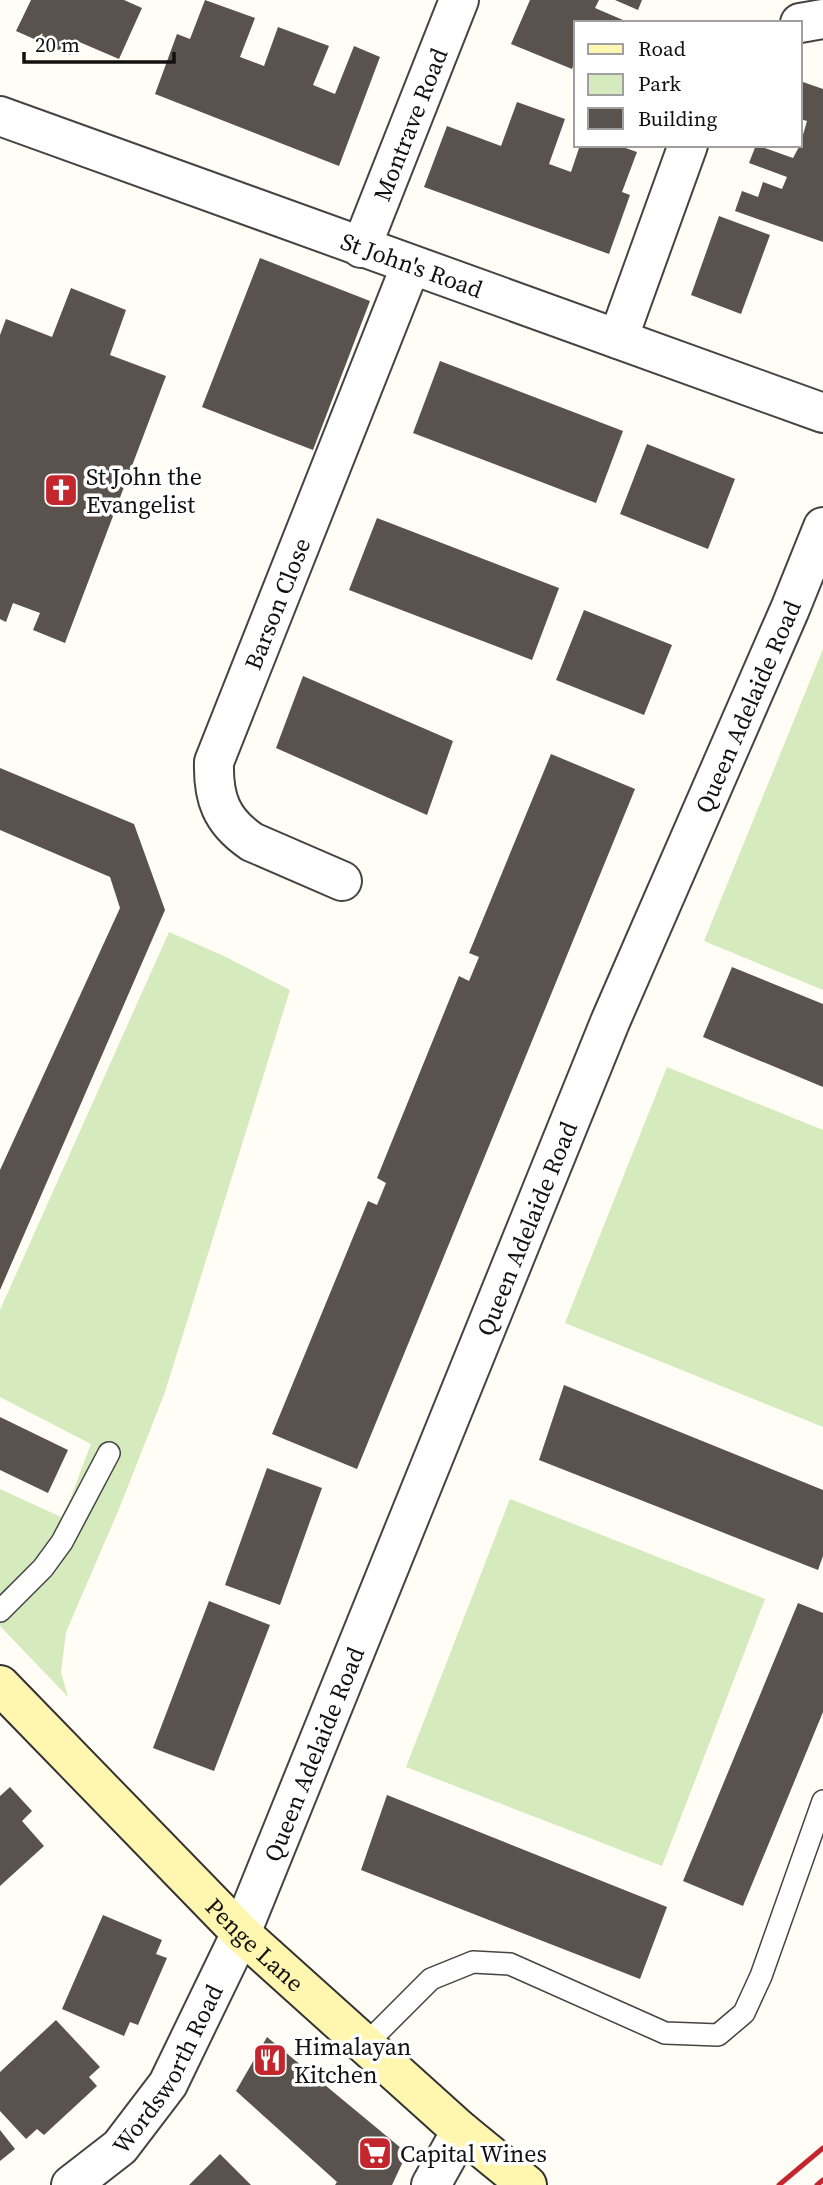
<svg xmlns="http://www.w3.org/2000/svg" width="823" height="2185" viewBox="0 0 823 2185" font-family="'Source Serif 4',serif">
	<style>
		.green { fill: #d5ebbd }
		.building { fill: #5a524d }
		.lines { fill: none; stroke-linecap: round; stroke-linejoin: round }
		.lane-casing { stroke: #444; stroke-width: 24 }
		.street-casing { stroke: #444; stroke-width: 42 }
		.secondary-casing { stroke: #333; stroke-width: 42 }
		.lane { stroke: #fff; stroke-width: 21 }
		.street { stroke: #fff; stroke-width: 38 }
		.secondary { stroke: #fff6b0; stroke-width: 38 }
		.rail { stroke: #c4262e; stroke-width: 5 }
		.labels { text-anchor: middle; dominant-baseline: central; stroke-width: 7; stroke-linejoin: round; paint-order: stroke }
		.street-label { font-size: 24px; fill: #111; stroke: #fff }
		.poi-label { font-size: 24px; fill: #111; stroke: #fff; text-anchor: start }
	</style>
	<rect width="100%" height="100%" fill="#fffdf5"/>
	<path class="green" d="M 823,649 L 823,990 L 704,941 Z
		M 169,932 L 224,956 L 290,990 L 165,1392 L 119,1509 L 66,1632 L 61,1672 L 68,1697 L 0,1626 L 0,1489 L 61,1517 L 69,1502 L 91,1444 L 0,1397 L 0,1310 Z
		M 667,1067 L 823,1130 L 823,1427 L 565,1323 Z
		M 510,1499 L 765,1599 L 662,1866 L 406,1767 Z"/>
	<path class="building" d="M 31,0 L 124,0 L 142,8 L 119,59 L 77,41 L 70,55 L 16,31 Z
		M 205,0 L 255,18 L 240,57 L 264,66 L 278,27 L 329,46 L 313,85 L 335,94 L 354,46 L 380,57 L 339,166 L 155,94 L 177,34 L 190,39 Z
		M 530,0 L 599,0 L 595,8 L 630,23 L 576,23 L 576,59 L 572,69 L 511,44 Z
		M 615,0 L 642,0 L 638,10 Z
		M 800,81 L 823,89 L 823,242 L 735,211 L 742,191 L 758,197 L 763,182 L 782,189 L 787,177 L 749,163 L 756,145 L 793,158 L 800,145 L 807,121 L 800,119 Z
		M 517,102 L 565,119 L 549,164 L 571,172 L 580,145 L 617,145 L 637,152 L 622,192 L 630,195 L 609,254 L 424,187 L 447,126 L 501,146 Z
		M 719,216 L 770,235 L 741,314 L 691,295 Z
		M 260,258 L 370,301 L 313,450 L 202,407 Z
		M 71,288 L 126,310 L 110,355 L 166,376 L 65,643 L 33,630 L 40,613 L 13,603 L 6,622 L 0,619 L 0,335 L 6,319 L 52,337 Z
		M 440,361 L 623,431 L 596,503 L 413,433 Z
		M 647,444 L 735,479 L 708,549 L 620,514 Z
		M 377,518 L 559,588 L 532,660 L 349,590 Z
		M 584,610 L 672,645 L 644,715 L 556,680 Z
		M 303,676 L 453,741 L 427,815 L 276,748 Z
		M 551,754 L 635,789 L 357,1469 L 272,1434 L 368,1201 L 377,1205 L 386,1183 L 377,1178 L 459,976 L 469,981 L 479,957 L 469,953 Z
		M 0,768 L 134,824 L 165,910 L 0,1290 L 0,1170 L 120,908 L 110,877 L 0,830 Z
		M 732,967 L 823,1004 L 823,1087 L 703,1037 Z
		M 564,1385 L 823,1490 L 823,1556 L 818,1570 L 539,1460 Z
		M 0,1417 L 68,1450 L 48,1493 L 0,1470 Z
		M 267,1468 L 322,1488 L 280,1605 L 225,1585 Z
		M 209,1601 L 270,1625 L 214,1771 L 153,1748 Z
		M 798,1603 L 823,1613 L 823,1712 L 743,1906 L 683,1881 Z
		M 10,1787 L 32,1811 L 22,1821 L 44,1846 L 0,1886 L 0,1796 Z
		M 387,1795 L 667,1907 L 640,1979 L 361,1870 Z
		M 103,1915 L 162,1940 L 156,1954 L 167,1958 L 138,2025 L 130,2022 L 124,2036 L 62,2009 Z
		M 56,2020 L 100,2067 L 89,2077 L 97,2086 L 44,2135 L 37,2129 L 26,2139 L 0,2111 L 0,2072 Z
		M 267,2037 L 407,2153 L 392,2185 L 335,2185 L 337,2182 L 236,2091 Z
		M 0,2130 L 15,2149 L 0,2161 Z
		M 220,2154 L 251,2185 L 189,2185 Z"/>
	<g class="lines">
		<g class="lane-casing">
			<path id="lane" d="M 0,1611 L 43,1568 L 62,1542 L 109,1453
				M 365,2045 L 431,1979 L 473,1962 L 510,1964 L 665,2033 L 718,2035 L 744,2013 L 761,1976 L 823,1801"/>
		</g>
		<g class="street-casing">
			<g id="street">
				<path d="M 800,23 L 823,19"/>
				<path id="s1" d="M 0,116 L 823,413"/>
				<path id="s2" d="M 361,248 L 459,0"/>
				<path d="M 618,339 L 688,145"/>
				<path id="s3" d="M 342,881 L 252,842 C 221,821 213,798 214,762 L 411,265"/>
				<path id="s4" d="M 71,2185 L 120,2147 L 168,2084 L 241,1933 L 610,1022 L 790,609 L 823,527"/>
				<path d="M 431,2185 L 461,2131"/>
			</g>
		</g>
		<g class="secondary-casing">
			<g id="secondary">
				<path id="s5" d="M 0,1685 L 241,1933 L 461,2131 L 527,2185"/>
			</g>
		</g>
		<use href="#lane" class="lane"/>
		<use href="#street" class="street"/>
		<use href="#secondary" class="secondary"/>
		<path class="rail" d="M 779,2185 L 823,2148
			M 817,2185 L 823,2180"/>
	</g>
	<defs>
		<g id="church-square" transform="scale(1.75)"><rect x="-9" y="-9" width="18" height="18" rx="4" fill="#c4262e" stroke="#fff"/><path d="M-1.2-6h2.4v3.5h3.3v2.4h-3.3V6h-2.4V-.1h-3.3v-2.4h3.3Z" fill="#fff"/></g>
		<g id="restaurant-square" transform="scale(1.75)"><rect x="-9" y="-9" width="18" height="18" rx="4" fill="#c4262e" stroke="#fff"/><path d="M-5-6h1v4h1v-4h1v4h1v-4h1v5L-1.5 .5V6h-2V.5L-5-1ZM5-6V6H3V1.5H1.5Q1.5-4 5-6Z" fill="#fff"/></g>
		<g id="supermarket-square" transform="scale(1.75)"><rect x="-9" y="-9" width="18" height="18" rx="4" fill="#c4262e" stroke="#fff"/><path d="M-6-5.5h2.5l.6 2H6L4.5 2H-2.5L-4.4-4H-6ZM-1.5 3.2a1.3 1.3 0 1 0 .1 0ZM3 3.2a1.3 1.3 0 1 0 .1 0Z" fill="#fff"/></g>
	</defs>
	<g fill-rule="evenodd">
		<use href="#church-square" x="61" y="490"/>
		<use href="#restaurant-square" x="270" y="2060"/>
		<use href="#supermarket-square" x="375" y="2153"/>
	</g>
	<g class="labels">
		<g class="street-label">
			<text stroke="none"><textPath href="#s2" startOffset="133">Montrave Road</textPath></text>
			<text stroke="none"><textPath href="#s1" startOffset="438">St John's Road</textPath></text>
			<text stroke="none"><textPath href="#s3" startOffset="362">Barson Close</textPath></text>
			<text stroke="none"><textPath href="#s4" startOffset="1636">Queen Adelaide Road</textPath></text>
			<text stroke="none"><textPath href="#s4" startOffset="1069">Queen Adelaide Road</textPath></text>
			<text stroke="none"><textPath href="#s4" startOffset="502">Queen Adelaide Road</textPath></text>
			<text stroke="none"><textPath href="#s5" startOffset="364">Penge Lane</textPath></text>
			<text stroke="none"><textPath href="#s4" startOffset="154">Wordsworth Road</textPath></text>
		</g>
		<g class="poi-label">
			<text x="86" y="476">St John the<tspan x="86" dy="28">Evangelist</tspan></text>
			<text x="294" y="2046">Himalayan<tspan x="294" dy="28">Kitchen</tspan></text>
			<text x="400" y="2153">Capital Wines</text>
		</g>
	</g>
	<rect x="574" y="21" width="228" height="126" fill="#ffffff" stroke="#a0a0a0" stroke-width="2"/>
	<rect x="588" y="44" width="35" height="10" fill="#fff6b0" stroke="#a0a0a0" stroke-width="2"/>
	<text x="638" y="56" font-size="21" fill="#111111">Road</text>
	<rect x="588" y="74" width="35" height="21" fill="#d5ebbd" stroke="#a0a0a0" stroke-width="2"/>
	<text x="638" y="91" font-size="21" fill="#111111">Park</text>
	<rect x="588" y="108" width="35" height="21" fill="#5a524d" stroke="#a0a0a0" stroke-width="2"/>
	<text x="638" y="126" font-size="21" fill="#111111">Building</text>
	<path d="M24 52v10h150v-10" fill="none" stroke="#111111" stroke-width="3.5"/>
	<text x="35" y="52" font-size="21" fill="#111111" stroke="#ffffff" stroke-width="5" paint-order="stroke">20 m</text>
</svg>
